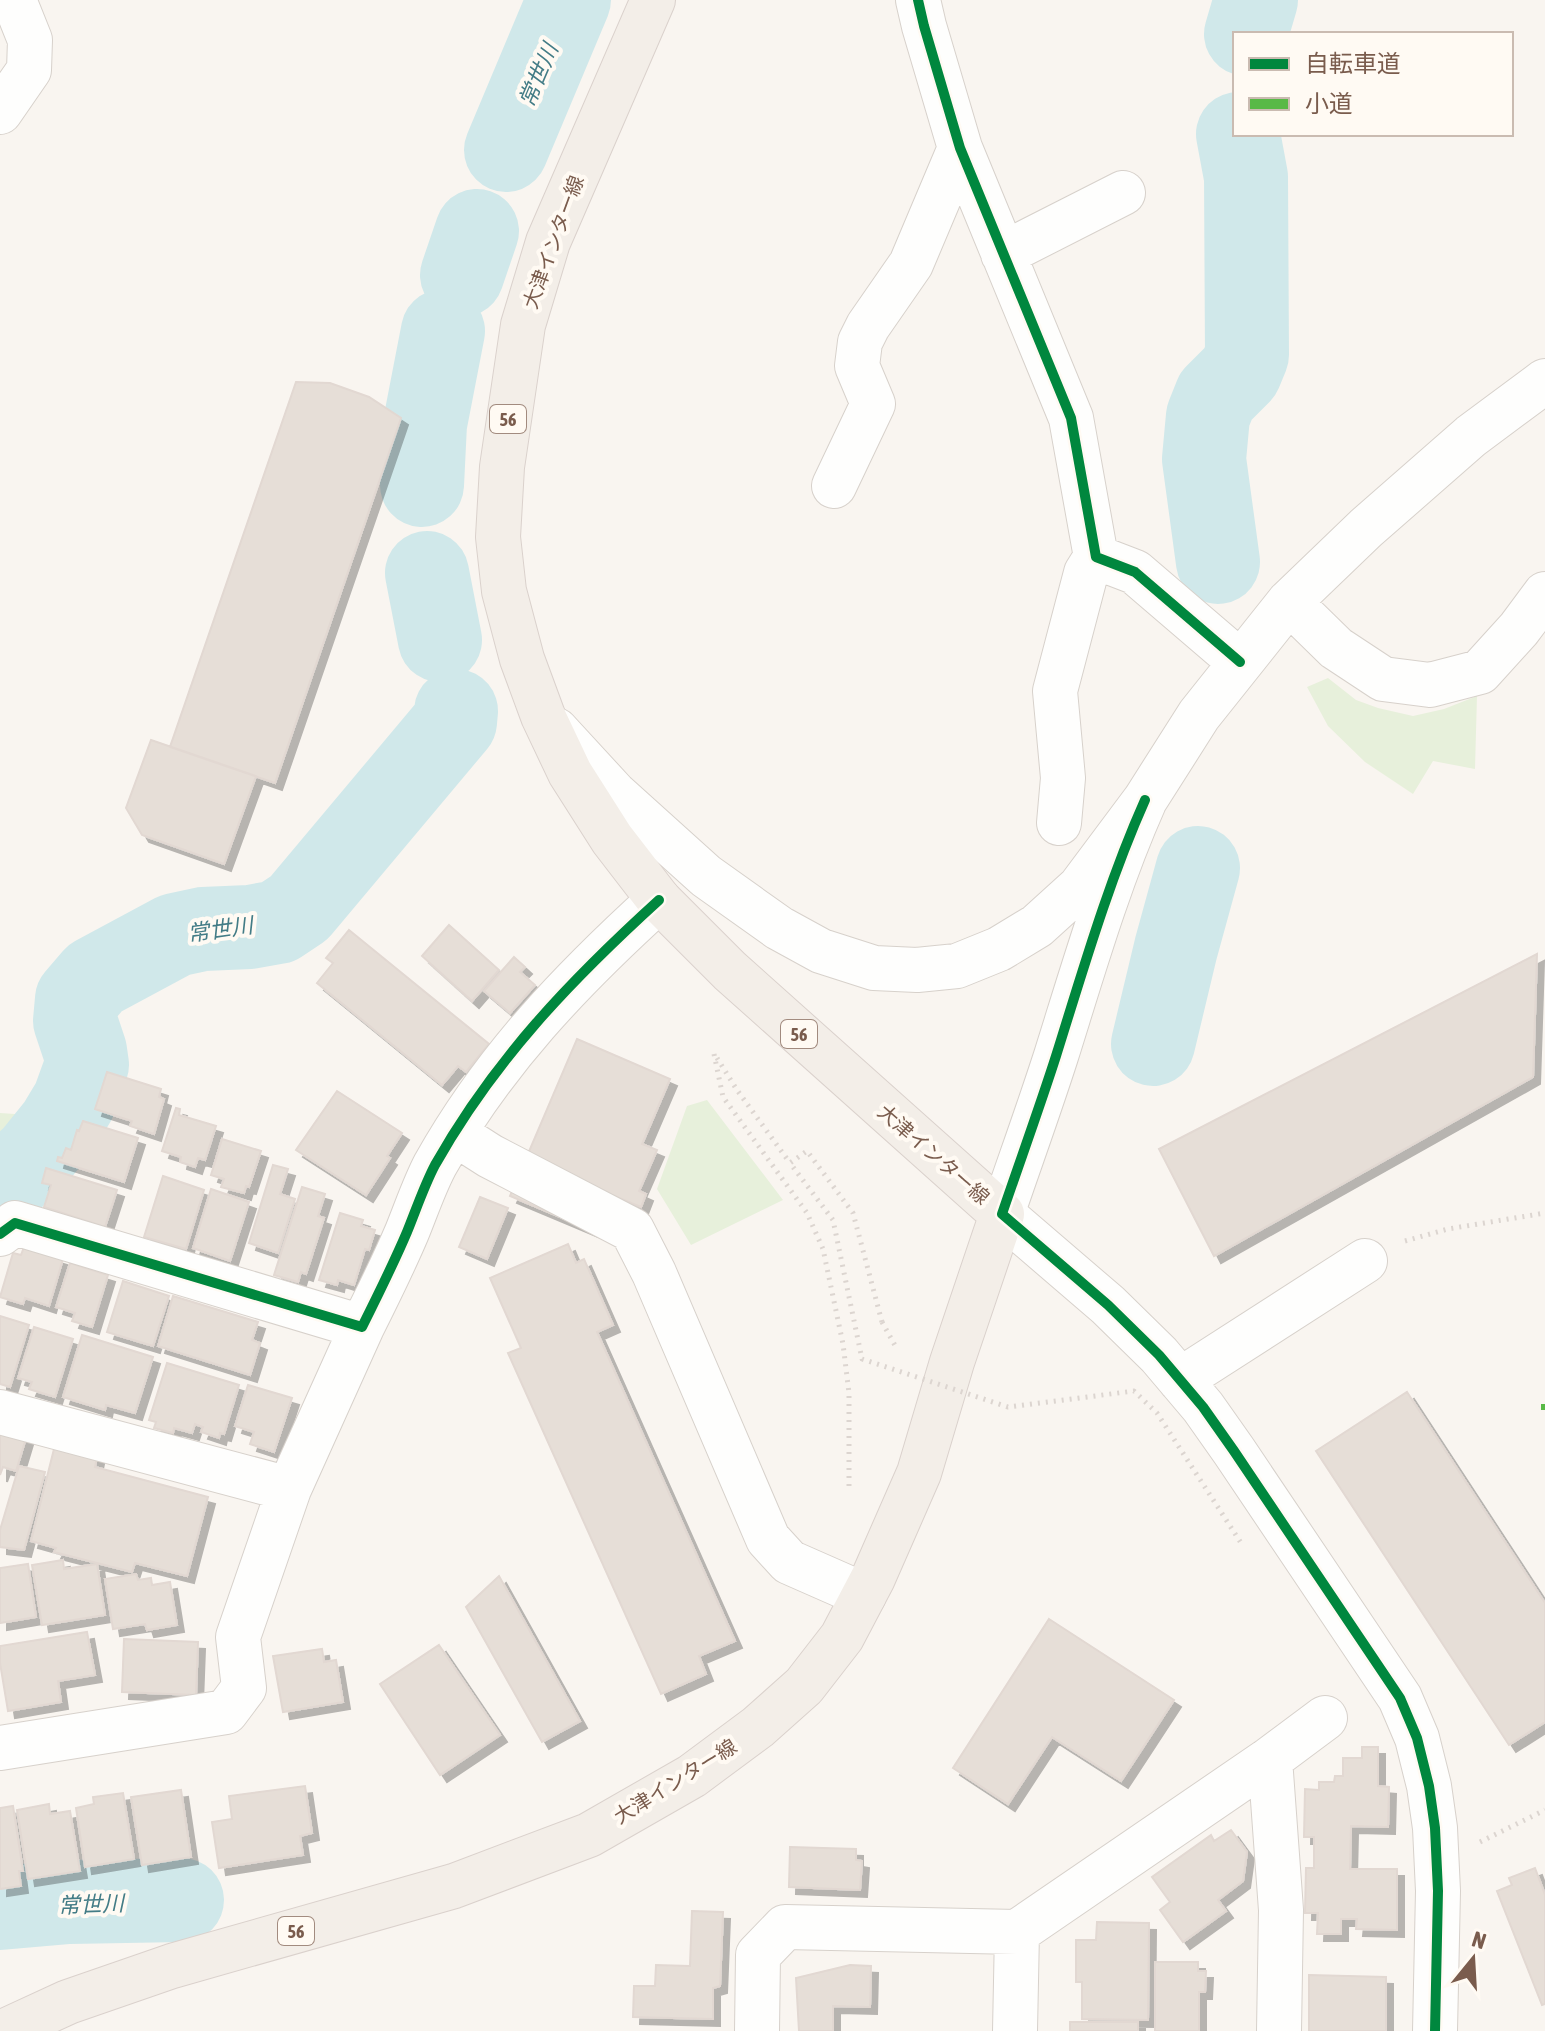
<svg xmlns="http://www.w3.org/2000/svg" width="1545" height="2031" viewBox="0 0 1545 2031" font-family="'Asap Condensed','Noto Sans JP',sans-serif">
	<style>
		.park { fill: #e7f0db }
		.lines { fill: none; stroke-linecap: round; stroke-linejoin: round }
		.river { stroke: #d0e8ea; stroke-width: 84 }
		.building { fill: #e6ded7; stroke: #e2d8d2; stroke-width: 2; filter: url(#shadow) }
		.minor-casing { stroke: #d7d1cb; stroke-width: 46 }
		.major-casing { stroke: #dad1cc; stroke-width: 46 }
		.path { stroke: #dcd5d0; stroke-width: 5; stroke-dasharray: 2 6; stroke-linecap: butt }
		.minor { stroke: #fefefd; stroke-width: 44 }
		.major { stroke: #f3eee8; stroke-width: 44 }
		.path-bridge { stroke: #dcd5d0; stroke-width: 5; stroke-dasharray: 2 6; stroke-linecap: butt }
		.quiet { stroke: #58b947; stroke-width: 8; stroke-dasharray: 16 8; stroke-linecap: butt }
		.cycleway-casing { stroke: #fffaf3; stroke-width: 15 }
		.cycleway { stroke: #00873e; stroke-width: 10 }
		.labels { text-anchor: middle; dominant-baseline: central; stroke-width: 8; stroke-linejoin: round; paint-order: stroke }
		.shield { fill: #fffaf3; stroke: #a28b7f; stroke-width: 2 }
		.shield-label { font-size: 18px; font-weight: bold; fill: #7a5c4d }
		.street-label { font-size: 20px; fill: #7a5c4d; stroke: #fffaf3 }
		.water-label { font-size: 22px; font-style: italic; fill: #437c86; stroke: #fffaf3 }
	</style>
	<defs>
		<filter id="shadow"><feDropShadow dx="7" dy="7" stdDeviation="0" flood-color="#0004"/></filter>
	</defs>
	<rect width="100%" height="100%" fill="#f9f5f0"/>
	<path class="park" d="M 1328,678 L 1356,700 L 1378,708 L 1413,716 L 1444,709 L 1477,696 L 1475,769 L 1433,761 L 1413,794 L 1365,762 L 1328,726 L 1307,687 Z
		M 707,1100 L 783,1200 L 691,1245 L 657,1189 L 687,1106 Z
		M 0,1113 L 60,1117 L 0,1177 Z"/>
	<g class="lines">
		<path class="river" d="M 1246,34 L 1256,0
			M 506,150 L 569,0
			M 462,275 L 477,231
			M 422,485 L 425,424 L 443,331
			M 1218,562 L 1204,459 L 1208,416 L 1216,396 L 1240,372 L 1247,355 L 1246,177 L 1238,134
			M 427,573 L 440,640
			M 1153,1044 L 1176,948 L 1198,868
			M 0,1189 L 34,1157 L 59,1126 L 74,1101 L 87,1065 L 85,1051 L 75,1021 L 77,999 L 95,978 L 175,935 L 203,929 L 250,927 L 278,922 L 299,908 L 455,722 L 456,711
			M 0,1908 L 69,1902 L 182,1900"/>
	</g>
	<path class="building" d="M 296,382 L 330,383 L 369,397 L 401,418 L 275,783 L 170,747 Z
		M 151,740 L 256,776 L 224,864 L 142,835 L 126,808 Z
		M 449,925 L 499,970 L 472,1001 L 422,956 Z
		M 349,930 L 489,1044 L 466,1072 L 458,1066 L 442,1085 L 317,983 L 333,963 L 326,958 Z
		M 1537,954 L 1533,1077 L 1214,1256 L 1159,1149 Z
		M 514,957 L 525,967 L 520,972 L 535,985 L 510,1013 L 484,991 Z
		M 577,1039 L 670,1079 L 642,1144 L 657,1150 L 639,1191 L 646,1194 L 641,1207 L 607,1193 L 591,1230 L 510,1196 Z
		M 107,1072 L 161,1089 L 159,1097 L 164,1099 L 154,1134 L 130,1126 L 132,1121 L 95,1109 Z
		M 337,1091 L 402,1133 L 387,1156 L 390,1158 L 366,1195 L 296,1150 Z
		M 176,1108 L 180,1109 L 179,1115 L 216,1126 L 205,1160 L 198,1158 L 195,1167 L 180,1162 L 181,1157 L 162,1151 Z
		M 83,1121 L 138,1138 L 124,1182 L 57,1161 L 58,1157 L 62,1158 L 66,1148 L 71,1150 L 77,1130 L 79,1131 Z
		M 222,1139 L 261,1151 L 249,1187 L 246,1186 L 244,1193 L 221,1187 L 224,1179 L 211,1175 Z
		M 273,1165 L 288,1169 L 280,1194 L 295,1199 L 278,1253 L 249,1243 Z
		M 46,1168 L 117,1190 L 105,1227 L 44,1207 L 51,1185 L 42,1183 Z
		M 163,1176 L 204,1190 L 186,1249 L 144,1237 Z
		M 302,1187 L 325,1194 L 318,1216 L 324,1218 L 306,1274 L 301,1272 L 298,1282 L 274,1275 Z
		M 211,1189 L 249,1202 L 230,1261 L 193,1248 Z
		M 480,1197 L 508,1208 L 487,1259 L 459,1247 Z
		M 340,1213 L 363,1220 L 361,1226 L 375,1230 L 369,1250 L 365,1249 L 354,1285 L 338,1280 L 337,1285 L 319,1280 Z
		M 568,1244 L 576,1263 L 584,1259 L 613,1325 L 597,1332 L 735,1641 L 699,1656 L 706,1674 L 661,1694 L 508,1353 L 521,1348 L 490,1278 Z
		M 24,1247 L 63,1259 L 49,1306 L 25,1298 L 23,1304 L 0,1297 L 13,1253 L 21,1255 Z
		M 70,1263 L 108,1275 L 92,1327 L 72,1321 L 75,1313 L 56,1307 Z
		M 123,1281 L 169,1296 L 153,1346 L 107,1332 Z
		M 173,1296 L 258,1322 L 252,1340 L 260,1343 L 250,1375 L 158,1346 Z
		M 0,1316 L 29,1325 L 10,1387 L 0,1384 Z
		M 34,1327 L 73,1339 L 55,1397 L 29,1389 L 32,1382 L 18,1378 Z
		M 82,1335 L 153,1357 L 135,1413 L 106,1405 L 105,1410 L 63,1397 Z
		M 167,1363 L 239,1385 L 224,1434 L 220,1433 L 219,1438 L 201,1432 L 203,1427 L 195,1424 L 192,1433 L 174,1428 L 173,1433 L 154,1428 L 156,1422 L 149,1420 Z
		M 248,1385 L 292,1398 L 274,1452 L 250,1444 L 254,1432 L 235,1426 Z
		M 1407,1392 L 1545,1603 L 1545,1722 L 1509,1745 L 1316,1451 Z
		M 0,1429 L 26,1438 L 16,1471 L 3,1467 L 0,1475 Z
		M 56,1441 L 98,1452 L 95,1467 L 208,1497 L 187,1576 L 135,1563 L 132,1572 L 54,1552 L 56,1548 L 31,1541 Z
		M 19,1466 L 45,1472 L 24,1550 L 0,1547 L 0,1530 Z
		M 63,1560 L 64,1569 L 97,1564 L 105,1615 L 42,1625 L 32,1565 Z
		M 28,1564 L 36,1617 L 0,1623 L 0,1568 Z
		M 136,1574 L 138,1580 L 151,1578 L 152,1585 L 170,1582 L 177,1625 L 147,1630 L 145,1624 L 113,1629 L 105,1579 Z
		M 499,1576 L 580,1721 L 542,1742 L 466,1607 Z
		M 1049,1619 L 1174,1700 L 1121,1781 L 1052,1737 L 1008,1804 L 953,1768 Z
		M 87,1632 L 95,1675 L 58,1681 L 61,1702 L 8,1711 L 0,1663 L 0,1646 Z
		M 124,1639 L 198,1642 L 196,1695 L 122,1692 Z
		M 439,1645 L 500,1735 L 440,1775 L 380,1684 Z
		M 322,1649 L 324,1662 L 336,1660 L 343,1702 L 283,1712 L 273,1656 Z
		M 1362,1747 L 1378,1747 L 1378,1786 L 1389,1787 L 1388,1827 L 1351,1826 L 1350,1869 L 1397,1869 L 1397,1930 L 1356,1929 L 1357,1919 L 1341,1919 L 1341,1934 L 1317,1934 L 1318,1913 L 1305,1913 L 1306,1868 L 1314,1868 L 1314,1837 L 1304,1837 L 1305,1789 L 1319,1790 L 1319,1782 L 1334,1782 L 1335,1776 L 1343,1776 L 1343,1758 L 1362,1758 Z
		M 305,1786 L 312,1833 L 300,1836 L 303,1855 L 219,1868 L 212,1822 L 232,1819 L 229,1796 Z
		M 181,1790 L 191,1857 L 142,1865 L 131,1797 Z
		M 123,1793 L 134,1859 L 85,1867 L 76,1808 L 94,1804 L 93,1797 Z
		M 49,1804 L 50,1814 L 70,1811 L 80,1871 L 28,1879 L 17,1810 Z
		M 13,1806 L 23,1871 L 19,1871 L 21,1886 L 0,1889 L 0,1808 Z
		M 1231,1830 L 1247,1852 L 1243,1881 L 1218,1900 L 1226,1911 L 1183,1942 L 1160,1910 L 1170,1902 L 1152,1877 L 1211,1835 L 1214,1841 Z
		M 790,1847 L 856,1849 L 856,1860 L 862,1861 L 860,1890 L 789,1887 Z
		M 1535,1868 L 1545,1895 L 1545,2004 L 1542,2005 L 1497,1891 L 1512,1885 L 1509,1878 Z
		M 692,1911 L 723,1912 L 720,1986 L 713,1988 L 713,2019 L 633,2017 L 634,1986 L 655,1986 L 656,1965 L 690,1966 Z
		M 1097,1922 L 1149,1923 L 1148,2020 L 1082,2019 L 1082,1982 L 1076,1982 L 1076,1940 L 1096,1940 Z
		M 1155,1962 L 1198,1962 L 1198,1971 L 1206,1971 L 1205,1992 L 1199,1992 L 1199,2031 L 1155,2031 Z
		M 850,1965 L 871,1966 L 870,2007 L 833,2006 L 833,2031 L 799,2031 L 796,1978 Z
		M 1309,1975 L 1386,1977 L 1386,2031 L 1309,2031 Z
		M 1070,2022 L 1138,2022 L 1138,2031 L 1070,2031 Z"/>
	<g class="lines">
		<g class="minor-casing">
			<path id="minor" d="M 918,0 L 924,26 L 960,148 L 1071,418 L 1096,557 L 1135,572 L 1240,662
				M 0,112 L 29,70 L 30,40 L 14,0
				M 1003,254 L 1123,193
				M 834,486 L 873,404 L 857,366 L 860,342 L 868,326 L 911,264 L 960,148
				M 1289,602 L 1336,648 L 1383,679 L 1430,685 L 1480,672 L 1519,629 L 1545,594
				M 556,730 L 614,793 L 706,876 L 779,928 L 821,951 L 874,968 L 917,970 L 957,966 L 999,949 L 1037,926 L 1080,887 L 1145,800 L 1199,715 L 1289,602 L 1366,528 L 1471,436 L 1545,381
				M 1145,800 C 1108,883 1083,970 1056,1056 C 1039,1109 1020,1161 1002,1214 L 1108,1305 L 1159,1355 L 1203,1407 L 1234,1451 L 1400,1698 L 1417,1738 L 1429,1786 L 1435,1828 L 1438,1891 L 1435,2031
				M 1059,823 L 1063,778 L 1055,691 L 1086,573 L 1096,557
				M 454,1133 L 490,1156 L 632,1230 L 654,1273 L 768,1539 L 789,1562 L 864,1595
				M 0,1234 L 15,1223 L 362,1327 C 378,1295 393,1265 407,1232 C 416,1210 424,1186 435,1165 C 494,1060 571,980 659,900
				M 1180,1380 L 1365,1261
				M 0,1412 L 289,1489
				M 0,1748 L 226,1712 L 244,1688 L 238,1637 L 289,1489 L 362,1327
				M 1270,1759 L 1281,1910 L 1279,2031
				M 757,2031 L 758,1955 L 785,1927 L 1017,1932 L 1270,1759 L 1325,1718
				M 1015,2031 L 1017,1932"/>
		</g>
		<g class="major-casing">
			<path id="major" d="M 5,2031 L 68,2002 L 172,1966 L 454,1886 L 589,1835 L 692,1776 L 758,1727 L 804,1686 L 842,1637 L 873,1578 L 919,1473 L 952,1362 L 1002,1214 L 730,971 L 659,900 L 612,839 L 570,773 L 543,716 L 522,659 L 504,591 L 498,537 L 502,467 L 523,325 L 548,242 L 653,0"/>
		</g>
		<path class="path" d="M 714,1054 L 723,1097 L 807,1213 L 823,1249 L 843,1344 L 849,1393 L 849,1490
			M 717,1058 L 737,1090 L 790,1163
			M 1405,1241 L 1448,1229 L 1545,1213
			M 882,1322 L 897,1349
			M 1480,1842 L 1545,1810"/>
		<use href="#minor" class="minor"/>
		<use href="#major" class="major"/>
		<path class="path-bridge" d="M 882,1322 L 853,1213 L 807,1151 L 790,1163 L 833,1220 L 862,1359 L 1008,1407 L 1134,1391 L 1157,1413 L 1243,1546"/>
		<path class="quiet" d="M 1545,1404 L 1545,1410"/>
		<g class="cycleway-casing">
			<path id="cycleway" d="M 918,0 L 924,26 L 960,148 L 1071,418 L 1096,557 L 1135,572 L 1240,662
				M 1145,800 C 1108,883 1083,970 1056,1056 C 1039,1109 1020,1161 1002,1214 L 1108,1305 L 1159,1355 L 1203,1407 L 1234,1451 L 1400,1698 L 1417,1738 L 1429,1786 L 1435,1828 L 1438,1891 L 1435,2031
				M 0,1234 L 15,1223 L 362,1327 C 378,1295 393,1265 407,1232 C 416,1210 424,1186 435,1165 C 494,1060 571,980 659,900"/>
		</g>
		<use href="#cycleway" class="cycleway"/>
	</g>
	<g class="labels">
		<g class="shield">
			<rect x="490" y="405" width="36" height="28" rx="6"/>
			<rect x="781" y="1020" width="36" height="28" rx="6"/>
			<rect x="278" y="1917" width="36" height="28" rx="6"/>
		</g>
		<g class="shield-label">
			<text x="508" y="419">56</text>
			<text x="799" y="1034">56</text>
			<text x="296" y="1931">56</text>
		</g>
		<g class="street-label">
			<text transform="translate(553 242) rotate(-70)">大津インター線</text>
			<text transform="translate(934 1154) rotate(41)">大津インター線</text>
			<text transform="translate(675 1781) rotate(-32)">大津インター線</text>
		</g>
		<g class="water-label">
			<text transform="translate(538 75) rotate(-67)">常世川</text>
			<text transform="translate(220 929) rotate(-8)">常世川</text>
			<text transform="translate(91 1904) rotate(-2)">常世川</text>
		</g>
	</g>
	<rect x="1233" y="32" width="280" height="104" fill="#fffaf3" stroke="#cabbb1" stroke-width="2"/>
	<rect x="1249" y="58" width="40" height="12" fill="#00873e" stroke="#cabbb1" stroke-width="2"/>
	<text x="1305" y="72" font-size="24" fill="#7a5c4d">自転車道</text>
	<rect x="1249" y="98" width="40" height="12" fill="#58b947" stroke="#cabbb1" stroke-width="2"/>
	<text x="1305" y="112" font-size="24" fill="#7a5c4d">小道</text>
	<g transform="translate(1473 1959) rotate(18)" stroke="#fffaf3" stroke-width="6" paint-order="stroke">
	<path d="M0-6L14 30L0 20L-14 30Z" fill="#7a5c4d"/>
	<text y="-12" font-size="22" font-weight="bold" text-anchor="middle" fill="#7a5c4d">N</text>
	</g>
</svg>
